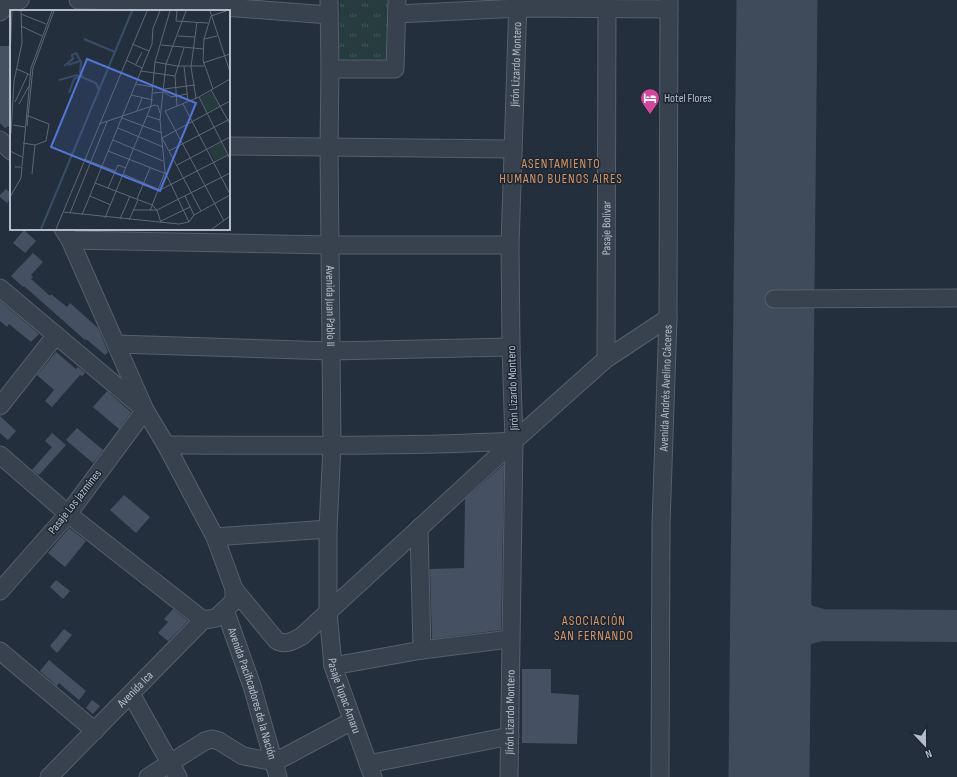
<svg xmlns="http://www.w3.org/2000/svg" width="957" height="777" viewBox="0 0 957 777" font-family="'Sofia Sans Condensed',sans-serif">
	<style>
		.park { fill: url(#park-tufts) }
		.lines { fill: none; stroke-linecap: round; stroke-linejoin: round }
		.taxiway { stroke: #3f4a5a; stroke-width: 32 }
		.runway { stroke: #3f4a5a; stroke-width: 81 }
		.building { fill: #455162 }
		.minor-casing { stroke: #565f6c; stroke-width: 19 }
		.minor { stroke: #38414e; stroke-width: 17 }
		.labels { text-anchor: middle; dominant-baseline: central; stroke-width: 3; stroke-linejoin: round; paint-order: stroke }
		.street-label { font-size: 12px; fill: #b4bcc9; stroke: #1d2633 }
		.poi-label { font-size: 12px; fill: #b4bcc9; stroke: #1d2633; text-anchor: start }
		.neighbourhood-label { font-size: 13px; letter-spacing: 1px; fill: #d59563; stroke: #1d2633 }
		.inset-river { fill: none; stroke: #394c67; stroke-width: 2 }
		.inset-road { fill: none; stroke: #5e6776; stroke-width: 1 }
		.view { fill: #5274d3; fill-opacity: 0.15; stroke: #5274d3; stroke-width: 2 }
		.inset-edge { fill: none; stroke: #b4bcc9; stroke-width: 2 }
	</style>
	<defs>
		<pattern id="park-tufts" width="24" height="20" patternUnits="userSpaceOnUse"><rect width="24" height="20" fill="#263c3f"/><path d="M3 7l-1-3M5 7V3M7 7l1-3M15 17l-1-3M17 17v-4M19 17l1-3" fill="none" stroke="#435659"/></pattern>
	</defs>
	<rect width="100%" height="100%" fill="#242f3e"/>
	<path class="park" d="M 340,0 L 392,0 L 391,64 L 338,63 Z"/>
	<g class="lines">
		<path class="taxiway" d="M 771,579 C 782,606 792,619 822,625 L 957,626
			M 770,675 C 782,644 787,631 822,625"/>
		<path class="runway" d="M 769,777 L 777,0"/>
	</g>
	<path class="building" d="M 0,46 L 11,46 L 11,125 L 5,128 L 0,123 Z
		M 6,189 L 11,193 L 11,198 L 7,203 L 0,197 L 0,195 Z
		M 24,230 L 36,241 L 25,253 L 13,243 Z
		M 33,253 L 43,262 L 31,275 L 33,277 L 31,279 L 50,296 L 51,294 L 67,307 L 70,303 L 98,328 L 108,352 L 105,355 L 86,339 L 85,340 L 24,286 L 23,287 L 11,276 Z
		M 0,301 L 39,334 L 31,342 L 9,324 L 7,327 L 0,321 Z
		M 56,352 L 76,369 L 78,367 L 85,373 L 82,376 L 80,375 L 52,407 L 45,401 L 54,390 L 37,375 Z
		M 107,391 L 131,412 L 119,429 L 93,407 Z
		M 0,416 L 16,431 L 8,440 L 0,433 Z
		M 77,428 L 103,450 L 93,463 L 66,440 Z
		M 52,433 L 66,445 L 39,475 L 32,470 L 52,447 L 45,441 Z
		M 504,464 L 501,630 L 432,639 L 430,569 L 464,568 L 465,499 Z
		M 124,495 L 150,517 L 136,533 L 110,510 Z
		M 69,528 L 86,541 L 65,567 L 48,553 Z
		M 56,580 L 70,591 L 63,599 L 50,587 Z
		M 173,609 L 188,621 L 168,641 L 158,633 L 168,622 L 164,619 Z
		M 64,629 L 72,635 L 57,653 L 50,646 Z
		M 49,660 L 86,691 L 79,700 L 59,683 L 57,686 L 40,671 Z
		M 522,669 L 551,669 L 551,693 L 579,695 L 577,744 L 522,743 Z
		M 92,700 L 100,706 L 93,714 L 86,708 Z"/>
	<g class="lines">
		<g class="minor-casing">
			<g id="minor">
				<path d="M 78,0 L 146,1 L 329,15"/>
				<path id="s1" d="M 329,0 L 330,69 L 329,148 L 332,446 L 328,529 L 328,612 L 333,666 L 373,777"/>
				<path d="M 0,12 L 4,8 L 20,0"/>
				<path d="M 397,14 L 519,8 L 669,9"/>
				<path d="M 330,69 L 395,69 L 397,0"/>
				<path d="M 0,140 L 11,151"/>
				<path d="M 229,146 L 513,149"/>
				<path d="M 70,240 L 330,245 L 510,245"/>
				<path d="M 0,288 L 145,410 L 68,514 L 0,591"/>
				<path d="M 774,299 L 957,298"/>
				<path d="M 117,344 L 331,351 L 511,347"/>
				<path id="s2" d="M 606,359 L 607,0"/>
				<path d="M 0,406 L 56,335"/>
				<path d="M 166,445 C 282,445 399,447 514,441"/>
				<path d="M 0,455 L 68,514 L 203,620"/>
				<path d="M 419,528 L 422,650"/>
				<path d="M 215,537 L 328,529"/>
				<path d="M 234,589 L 276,640 C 285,646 293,641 302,636 L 514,441 L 606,359 L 668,318"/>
				<path id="s3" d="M 225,610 L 252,686 L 278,777"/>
				<path d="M 0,651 L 95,731"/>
				<path d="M 333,666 L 422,650 L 510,639"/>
				<path d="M 131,694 L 178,777"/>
				<path d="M 368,764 L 510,736"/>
				<path id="s4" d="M 49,777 L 203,620 L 216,618 L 234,601 L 234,589 L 215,537 L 166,445 L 145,410 L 70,240 L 63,229"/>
				<path d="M 148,777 L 205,741 L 212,739 L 219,741 L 243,756 L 275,762 L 352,721"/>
				<path id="s5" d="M 509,777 L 514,441 L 511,347 L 510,245 L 518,0"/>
				<path id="s6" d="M 660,777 L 661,525 L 668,318 L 669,0"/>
			</g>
		</g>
		<use href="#minor" class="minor"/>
	</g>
	<defs>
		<g id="hotel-pin" transform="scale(1)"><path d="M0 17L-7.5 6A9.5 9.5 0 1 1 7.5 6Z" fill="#d1479c" stroke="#1d2633"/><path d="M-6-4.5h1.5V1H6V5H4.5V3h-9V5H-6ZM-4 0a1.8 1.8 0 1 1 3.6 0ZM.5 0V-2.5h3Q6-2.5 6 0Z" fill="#fff"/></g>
	</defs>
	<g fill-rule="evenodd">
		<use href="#hotel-pin" x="650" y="98"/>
	</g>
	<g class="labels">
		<g class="street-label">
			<text stroke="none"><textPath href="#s5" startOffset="713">Jirón Lizardo Montero</textPath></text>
			<text stroke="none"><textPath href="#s2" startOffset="131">Pasaje Bolívar</textPath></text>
			<text stroke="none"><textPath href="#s1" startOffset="306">Avenida Juan Pablo II</textPath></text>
			<text transform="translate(513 388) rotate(-92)">Jirón Lizardo Montero</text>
			<text stroke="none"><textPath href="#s6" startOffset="389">Avenida Andrés Avelino Cáceres</textPath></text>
			<text transform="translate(75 502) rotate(-52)">Pasaje Los Jazmines</text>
			<text stroke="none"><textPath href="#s4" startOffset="123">Avenida Ica</textPath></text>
			<text stroke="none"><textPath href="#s3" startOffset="88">Avenida Pacificadores de la Nación</textPath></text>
			<text stroke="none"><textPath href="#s1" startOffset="698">Pasaje Tupac Amaru</textPath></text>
			<text stroke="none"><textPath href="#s5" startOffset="65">Jirón Lizardo Montero</textPath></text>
		</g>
		<g class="poi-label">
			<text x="664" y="98">Hotel Flores</text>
		</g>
		<g class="neighbourhood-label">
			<text x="561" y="164">ASENTAMIENTO<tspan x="561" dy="15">HUMANO BUENOS AIRES</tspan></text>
			<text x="594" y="621">ASOCIACIÓN<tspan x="594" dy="15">SAN FERNANDO</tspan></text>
		</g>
	</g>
	<g transform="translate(10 10)">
		<rect width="220" height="220" fill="#242f3e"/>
		<path d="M 201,82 L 209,96 L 197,102 L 190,88 ZM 211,133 L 217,145 L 205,151 L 199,139 Z" fill="#263c3f"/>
		<path class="inset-river" d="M 74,29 L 105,42M 63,50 L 62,45 L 66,43 L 71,52 L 70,63 L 73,67M 58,55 L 70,51M 54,56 L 64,48M 49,70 L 67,65 L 86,73 L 89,80M 59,83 L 64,69 L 70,66M 31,219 L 122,1"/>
		<path class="inset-road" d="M 167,1 L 166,11 L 198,13M 176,1 L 156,54 L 150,110 L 155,162 L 179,212M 200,1 L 220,62M 11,4 L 36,14M 201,6 L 194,29 L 193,50 L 203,79M 201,6 L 216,1M 11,16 L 32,26M 168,26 L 185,27M 194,29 L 207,26M 122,34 L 139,41M 151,35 L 194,39M 0,49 L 2,1M 116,50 L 132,58M 145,52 L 167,56 L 194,56M 193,53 L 220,44M 126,54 L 132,42M 174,56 L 178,91M 7,59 L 18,64M 131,61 L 165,66M 126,74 L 143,77M 154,79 L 185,75M 201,80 L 220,114M 143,83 L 154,82 L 161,87 L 177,84M 121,85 L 143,90M 189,87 L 220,149M 186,88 L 181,57 L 187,12M 5,92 L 18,64 L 20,65M 9,94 L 19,76M 173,94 L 220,184M 167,96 L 165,66 L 174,38M 127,101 L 132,88M 155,101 L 214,211M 155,101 L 189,87 L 220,69M 16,105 L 39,114 L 36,131 L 25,135M 137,106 L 150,110M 112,108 L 152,123M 89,114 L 145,95 L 148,96 L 150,103M 3,115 L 15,117M 17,116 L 23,58 L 44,1M 108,118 L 153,137M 1,123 L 4,71 L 12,33 L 11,1M 103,130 L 153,151M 13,133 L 25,135 L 22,164M 0,141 L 12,147M 98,141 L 154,163M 159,141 L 220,109M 74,149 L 105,161M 167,155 L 220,127M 12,156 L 21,58 L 42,1M 113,164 L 150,180 L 220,144M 85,173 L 142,195 L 147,200 L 151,213M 98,178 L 108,155 L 116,158M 80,186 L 101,195M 175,186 L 184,205M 0,187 L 11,168 L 12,157 L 5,157M 127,189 L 140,158M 124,200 L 147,200 L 220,163M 140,201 L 155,162M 191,201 L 152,128 L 220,91M 53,202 L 169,214 L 179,212M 60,203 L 97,112M 72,205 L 142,34 L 143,18 L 150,1M 95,208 L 141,96 L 145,52 L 160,1M 110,209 L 120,186M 119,210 L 128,190M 151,211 L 180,197M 179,212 L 184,205 L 220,185M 46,219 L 137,1M 202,219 L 220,206"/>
		<path class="view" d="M 77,49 L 186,93 L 150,181 L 41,137 Z"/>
		<rect width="220" height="220" class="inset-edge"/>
	</g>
	<g transform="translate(925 745) rotate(158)" stroke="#1d2633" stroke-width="3" paint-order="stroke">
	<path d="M0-3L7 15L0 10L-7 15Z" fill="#b4bcc9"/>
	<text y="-6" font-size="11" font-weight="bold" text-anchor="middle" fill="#b4bcc9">N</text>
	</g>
</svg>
